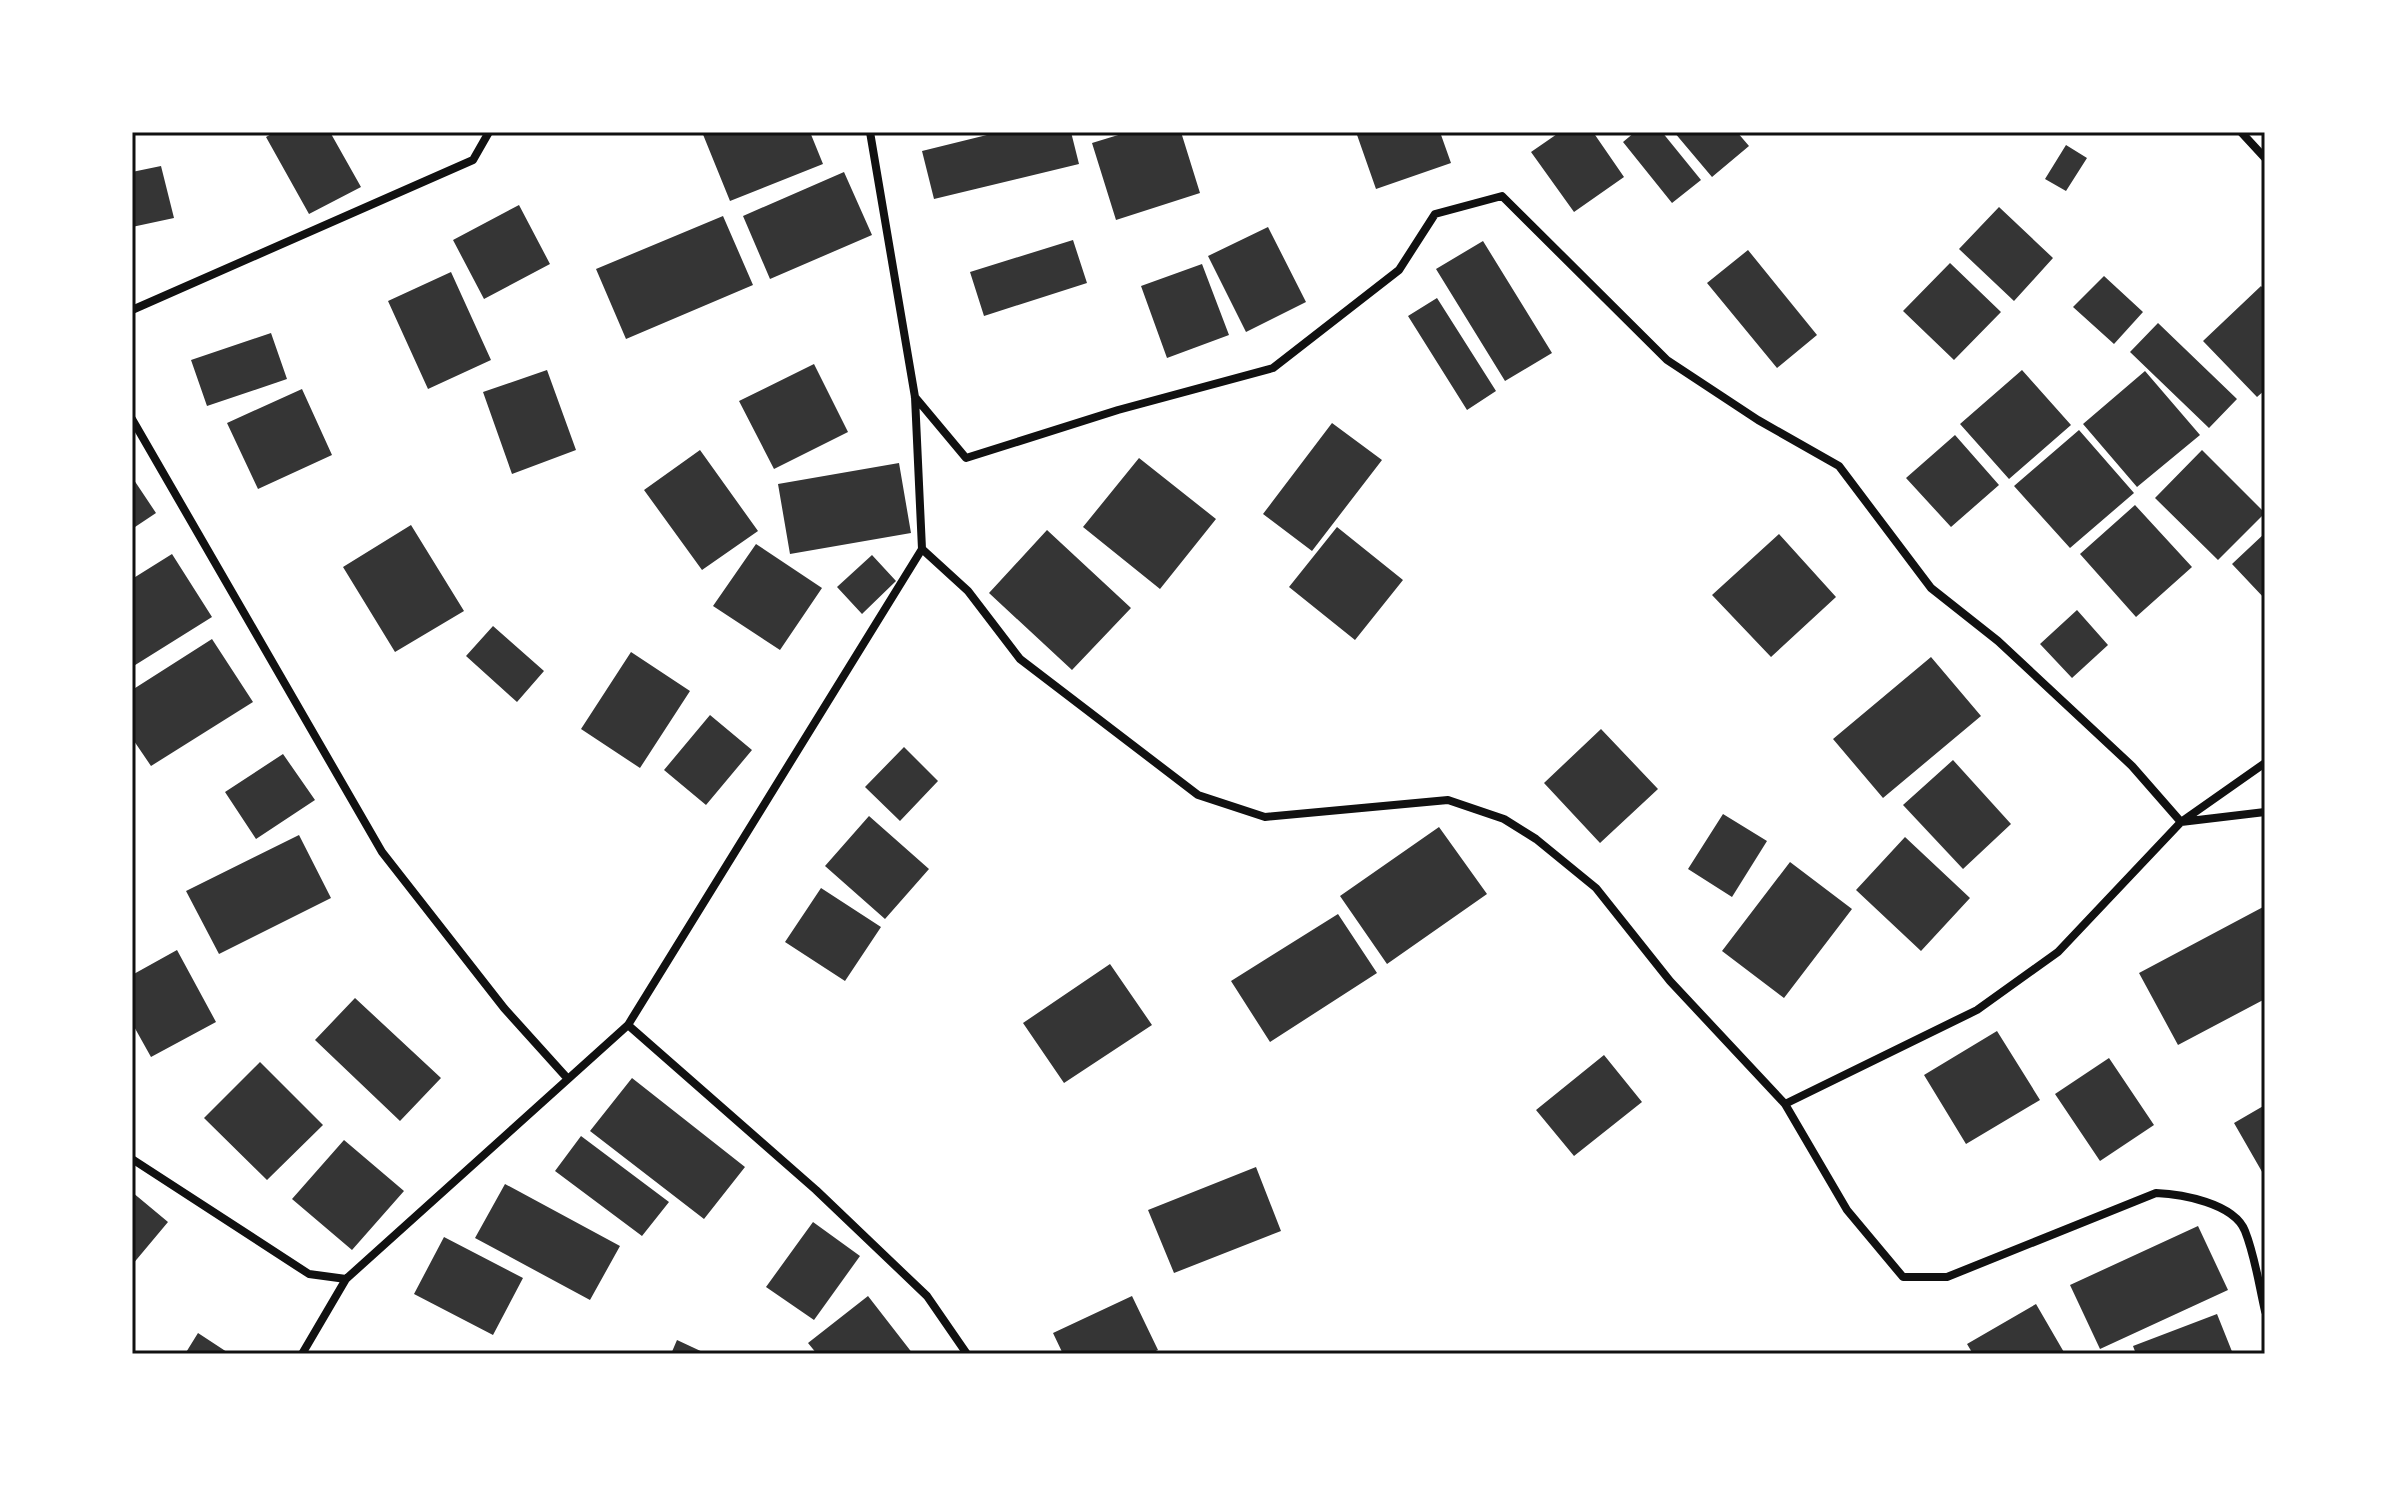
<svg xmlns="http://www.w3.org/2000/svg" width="2397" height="1486" viewBox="0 0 2397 1486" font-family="'Sofia Sans Condensed',sans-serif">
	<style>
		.building { fill: #353535 }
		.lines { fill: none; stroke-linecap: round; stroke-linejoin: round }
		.minor { stroke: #111; stroke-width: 8 }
		.neatline { fill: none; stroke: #111; stroke-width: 3 }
	</style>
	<rect width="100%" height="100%" fill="#fff"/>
	<path class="building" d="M 275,132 L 330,132 L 361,187 L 309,214 L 266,137 Z
		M 702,132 L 810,132 L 823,164 L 730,201 Z
		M 999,132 L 1071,132 L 1079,164 L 934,199 L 922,151 Z
		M 1128,132 L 1181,132 L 1200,193 L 1116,220 L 1092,143 Z
		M 1356,132 L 1440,132 L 1451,163 L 1376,189 Z
		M 1560,132 L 1593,132 L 1624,177 L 1574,212 L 1531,152 Z
		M 1635,132 L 1662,132 L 1701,180 L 1672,203 L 1623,142 Z
		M 1674,132 L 1737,132 L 1749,146 L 1712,177 Z
		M 2066,145 L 2087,158 L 2066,191 L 2045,179 Z
		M 161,166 L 174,218 L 132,227 L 132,172 Z
		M 844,172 L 872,235 L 770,279 L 743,216 Z
		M 519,205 L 550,264 L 484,299 L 453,240 Z
		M 1999,207 L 2053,258 L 2014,301 L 1959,249 Z
		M 723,216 L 753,285 L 626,339 L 596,269 Z
		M 1268,227 L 1306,302 L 1246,332 L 1208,256 Z
		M 1073,240 L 1087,283 L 984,316 L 970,272 Z
		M 1483,241 L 1552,353 L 1505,381 L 1436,269 Z
		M 1748,250 L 1817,335 L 1777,368 L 1707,283 Z
		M 1950,263 L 2001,312 L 1954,360 L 1903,311 Z
		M 1202,264 L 1229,335 L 1167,358 L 1141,286 Z
		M 451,272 L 491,360 L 428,389 L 388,301 Z
		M 2104,276 L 2143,312 L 2114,344 L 2073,307 Z
		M 2261,286 L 2265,291 L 2265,390 L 2257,397 L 2203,341 Z
		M 1437,298 L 1496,391 L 1467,410 L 1408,316 Z
		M 2158,323 L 2237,399 L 2209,428 L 2130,352 Z
		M 271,333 L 287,379 L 207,406 L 191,360 Z
		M 814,364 L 848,432 L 774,469 L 739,401 Z
		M 547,370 L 576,450 L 512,474 L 483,392 Z
		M 2022,370 L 2071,425 L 2009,479 L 1960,424 Z
		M 2145,371 L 2200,435 L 2137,487 L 2083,424 Z
		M 302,389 L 332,455 L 258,489 L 227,423 Z
		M 1332,423 L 1382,460 L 1312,551 L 1263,514 Z
		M 2079,430 L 2134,493 L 2070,548 L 2014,486 Z
		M 1955,435 L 1999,485 L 1951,527 L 1906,478 Z
		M 700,450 L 758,531 L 702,570 L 644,490 Z
		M 2202,450 L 2265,513 L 2218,560 L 2155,498 Z
		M 1139,458 L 1216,519 L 1160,589 L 1083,527 Z
		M 899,463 L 911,533 L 790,554 L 778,484 Z
		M 132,477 L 156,513 L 132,529 Z
		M 2135,505 L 2192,567 L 2136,617 L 2080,554 Z
		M 411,525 L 464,611 L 395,652 L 343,567 Z
		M 1337,527 L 1403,580 L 1355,640 L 1289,587 Z
		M 1047,530 L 1131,608 L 1072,670 L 989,593 Z
		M 2265,533 L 2265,599 L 2232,564 Z
		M 1779,534 L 1836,597 L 1771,657 L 1712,595 Z
		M 756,544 L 822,588 L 780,650 L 713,606 Z
		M 172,554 L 212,617 L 132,667 L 132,579 Z
		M 872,555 L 896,581 L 862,614 L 837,587 Z
		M 2077,610 L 2108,645 L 2072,678 L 2040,644 Z
		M 493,626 L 544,671 L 517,702 L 466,656 Z
		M 212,639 L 253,702 L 151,766 L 132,738 L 132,690 Z
		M 631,652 L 690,691 L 640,768 L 581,729 Z
		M 1931,657 L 1981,716 L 1883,798 L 1833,739 Z
		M 710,715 L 752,750 L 706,805 L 664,770 Z
		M 1601,729 L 1658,789 L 1600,843 L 1544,783 Z
		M 904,747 L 938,781 L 900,821 L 865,787 Z
		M 283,754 L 315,800 L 256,839 L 225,792 Z
		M 1953,760 L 2011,824 L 1963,869 L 1903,805 Z
		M 1723,814 L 1767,841 L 1732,897 L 1688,869 Z
		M 869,816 L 929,869 L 885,919 L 825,866 Z
		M 1439,827 L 1487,894 L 1387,964 L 1340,896 Z
		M 299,835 L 331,898 L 219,954 L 186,891 Z
		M 1905,837 L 1970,898 L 1921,951 L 1856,890 Z
		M 1790,862 L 1852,909 L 1784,998 L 1722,951 Z
		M 821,888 L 881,927 L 845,981 L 785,942 Z
		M 2265,906 L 2265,999 L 2178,1045 L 2139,973 Z
		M 1338,914 L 1377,973 L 1270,1042 L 1231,981 Z
		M 177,950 L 216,1022 L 151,1057 L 132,1023 L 132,975 Z
		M 1110,964 L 1152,1025 L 1064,1083 L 1023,1023 Z
		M 355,998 L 441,1078 L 400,1121 L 315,1040 Z
		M 1997,1031 L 2040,1100 L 1966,1144 L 1924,1075 Z
		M 1604,1055 L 1642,1102 L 1574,1156 L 1536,1110 Z
		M 2109,1058 L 2154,1125 L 2100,1161 L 2055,1094 Z
		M 260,1062 L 323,1125 L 267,1180 L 204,1118 Z
		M 632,1078 L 745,1167 L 704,1219 L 590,1131 Z
		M 2265,1105 L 2265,1177 L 2234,1123 Z
		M 581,1136 L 669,1202 L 642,1236 L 555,1171 Z
		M 344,1140 L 404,1191 L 352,1250 L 292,1199 Z
		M 1256,1167 L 1281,1231 L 1174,1273 L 1148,1210 Z
		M 505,1184 L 620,1246 L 590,1300 L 475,1238 Z
		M 132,1192 L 168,1222 L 132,1265 Z
		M 813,1222 L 860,1256 L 814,1320 L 766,1287 Z
		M 2198,1226 L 2228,1290 L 2100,1349 L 2070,1285 Z
		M 444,1237 L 523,1278 L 493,1335 L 414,1294 Z
		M 868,1296 L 913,1354 L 817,1354 L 808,1343 Z
		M 1132,1296 L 1158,1350 L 1149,1354 L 1063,1354 L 1053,1333 Z
		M 2036,1304 L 2065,1354 L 1973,1354 L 1967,1344 Z
		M 2217,1314 L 2233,1354 L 2136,1354 L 2133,1346 Z
		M 198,1333 L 230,1354 L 185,1354 Z
		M 677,1340 L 707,1354 L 671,1354 Z"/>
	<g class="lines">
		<path class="minor" d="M 2241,132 L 2265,158
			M 132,310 L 473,160 L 489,132
			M 915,397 L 966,458 L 1118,410 L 1273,368 L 1399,270 L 1435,214 L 1502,196 L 1667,360 L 1758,420 L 1839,466 L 1931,588 L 1998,641 L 2132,766 L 2181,822 L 2265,812
			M 132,419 L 382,852 L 504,1008 L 568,1079
			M 922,549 L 968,591 L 1020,659 L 1198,795 L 1265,817 L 1448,800 L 1504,819 L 1536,839 L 1596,888 L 1670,981 L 1785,1104 L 1847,1210 L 1903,1277 L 1947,1277 L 2156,1193 C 2181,1194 2234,1203 2245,1231 C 2255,1256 2259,1285 2265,1311
			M 628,1025 L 816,1190 L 927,1296 L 967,1354
			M 1785,1104 L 1977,1010 L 2058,952 L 2181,822 L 2265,763
			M 132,1159 L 309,1274 L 346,1279 L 628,1025 L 922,549 L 915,397 L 870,132
			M 302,1354 L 346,1279"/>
	</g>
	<rect width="2397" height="1486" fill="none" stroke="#ffffff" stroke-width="268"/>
	<rect x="134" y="134" width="2129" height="1218" class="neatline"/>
</svg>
